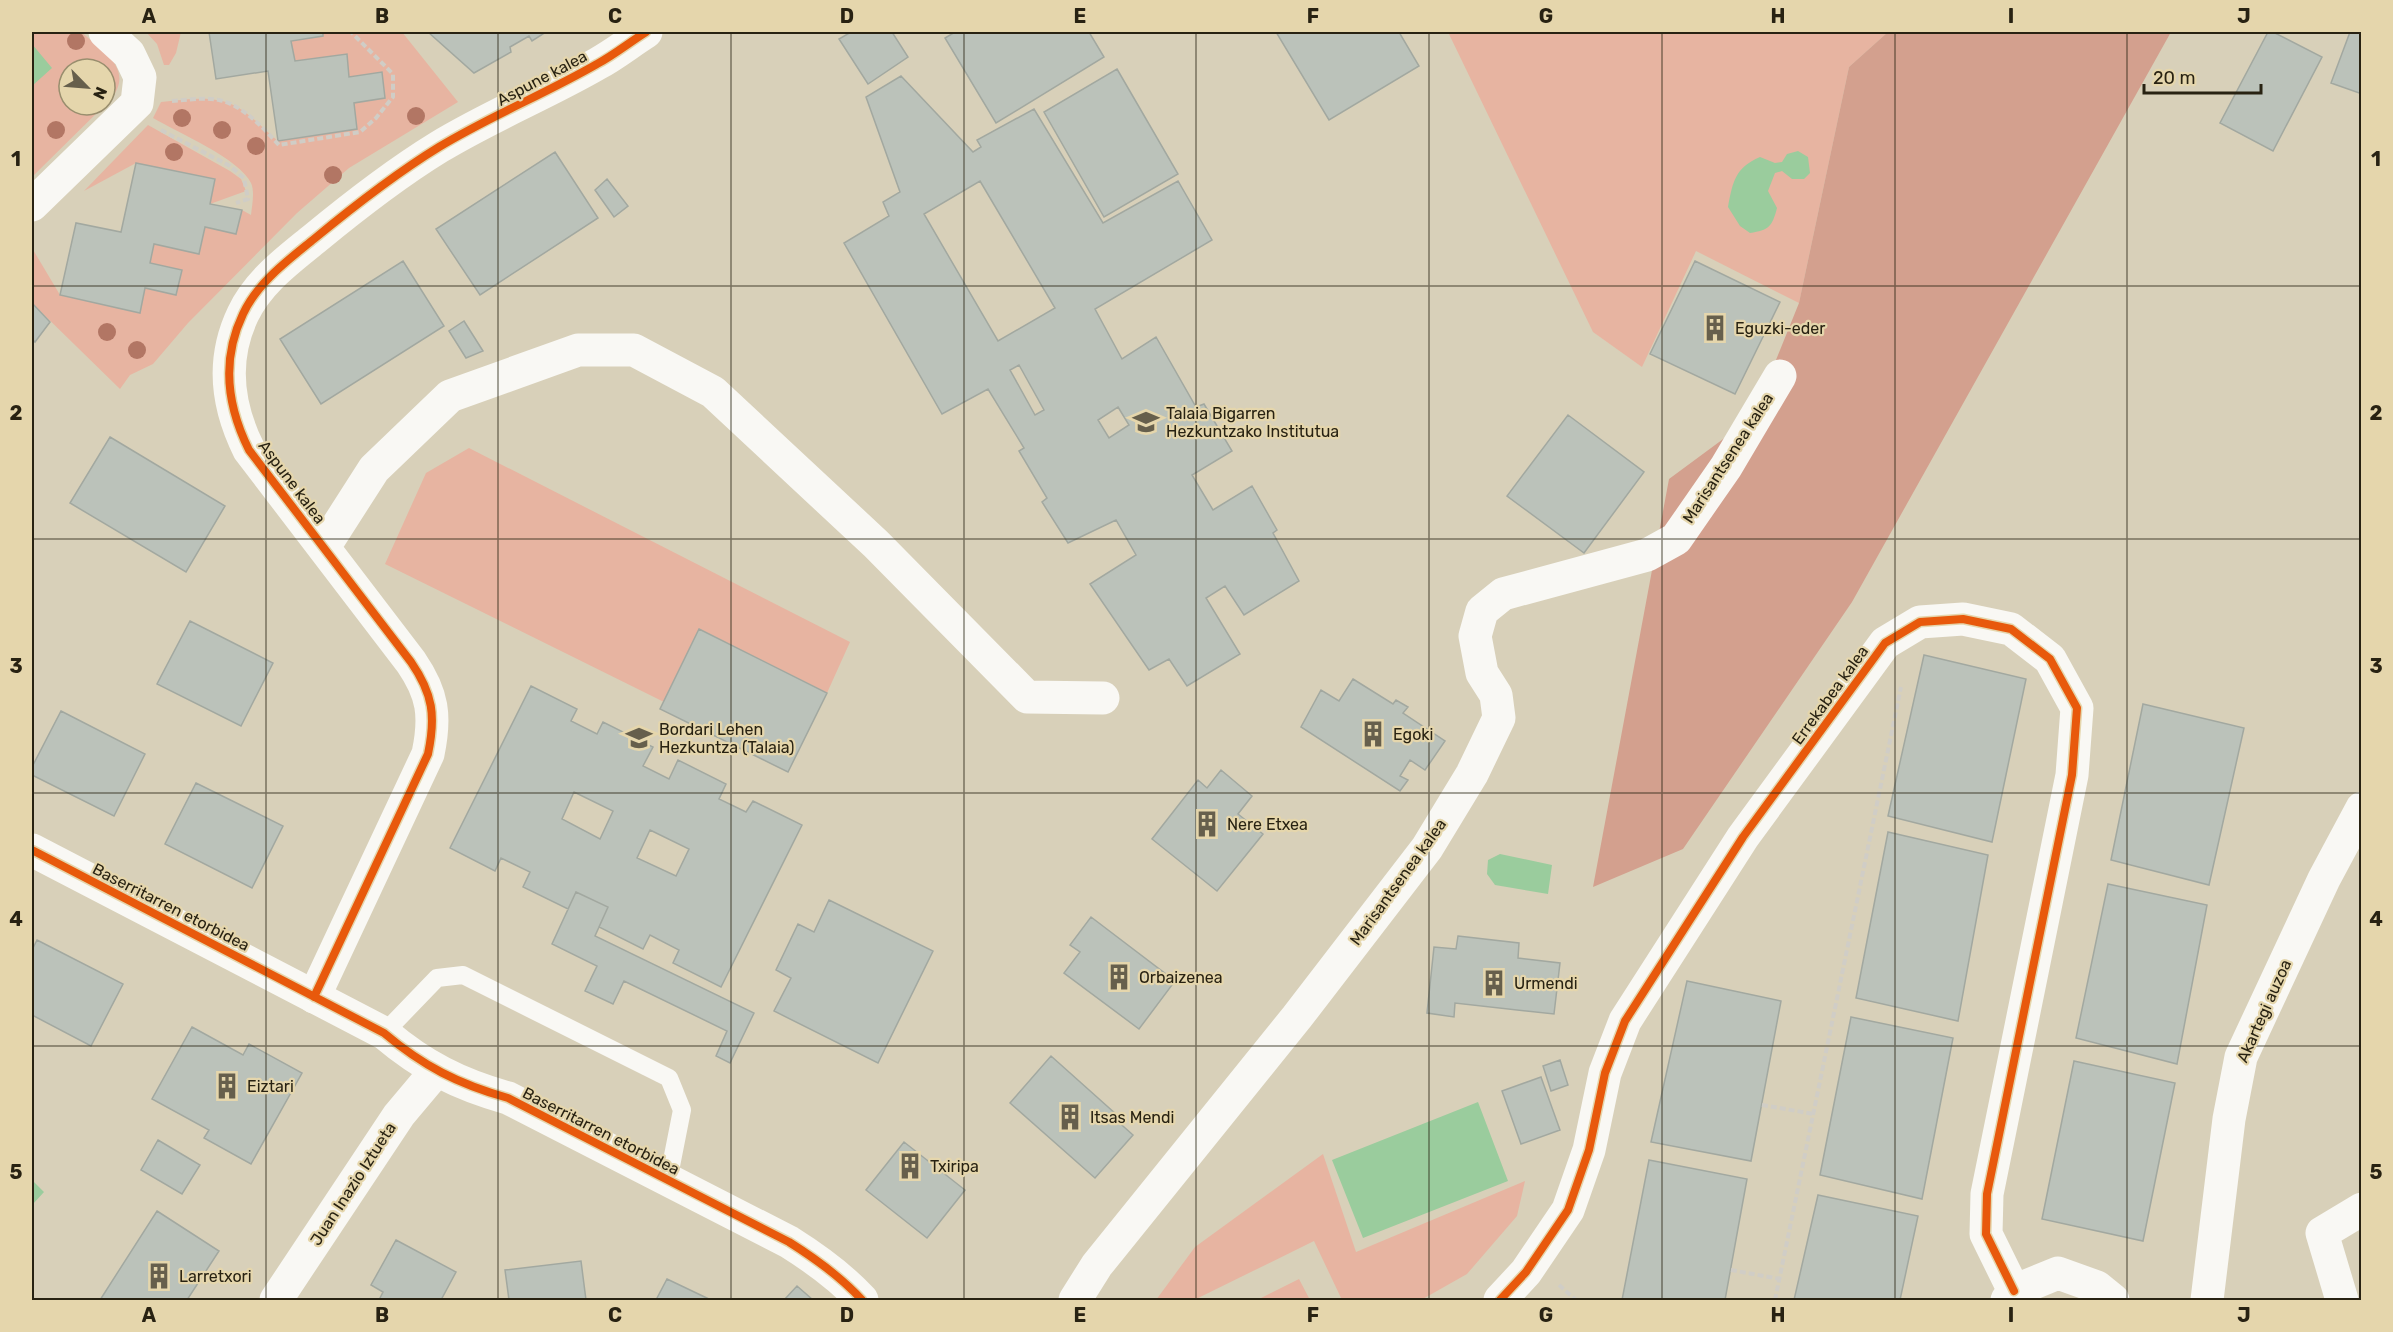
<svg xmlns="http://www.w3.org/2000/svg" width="2393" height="1332" viewBox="0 0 2393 1332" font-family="Rubik,sans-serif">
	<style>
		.green { fill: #e7b4a1; fill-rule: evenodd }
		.forest { fill: #d3a08e }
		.water { fill: #9acc9d }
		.building { fill: #bbc2ba; stroke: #a2a8a0; stroke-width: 1.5; fill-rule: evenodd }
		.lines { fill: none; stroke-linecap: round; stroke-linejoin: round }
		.path { stroke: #d0cdc6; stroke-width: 4; stroke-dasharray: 6 3; stroke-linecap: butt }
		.service { stroke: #f9f8f4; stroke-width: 18 }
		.minor { stroke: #f9f8f4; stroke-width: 33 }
		.tertiary { stroke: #f9f8f4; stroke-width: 33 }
		.cycleway-casing { stroke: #e5d6ac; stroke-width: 11 }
		.cycleway { stroke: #e8590c; stroke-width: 8 }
		.tree { fill: #b27664 }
		.grid { fill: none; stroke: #282212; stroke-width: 1.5; stroke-opacity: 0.55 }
		.labels { text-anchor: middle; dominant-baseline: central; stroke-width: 4.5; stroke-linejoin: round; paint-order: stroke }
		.street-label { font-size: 16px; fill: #282212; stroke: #e5d6ac }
		.poi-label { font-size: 16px; fill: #282212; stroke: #e5d6ac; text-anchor: start }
		.neatline { fill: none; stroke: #282212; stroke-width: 2 }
		.grid-label { font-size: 20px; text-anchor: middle; font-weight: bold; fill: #282212 }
	</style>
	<rect width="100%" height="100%" fill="#d8d0b9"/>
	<path class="green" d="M 32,32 L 81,32 C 102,50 135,69 111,99 L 32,177 ZM 69,69 L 105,69 L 105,105 L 69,105 Z
		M 146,32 L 181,32 L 176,53 L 169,65 L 164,65 L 157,44 Z
		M 323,32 L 402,32 L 458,102 L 349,168 L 297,213 L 188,323 L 153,364 L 130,375 L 120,389 L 32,303 L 32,248 L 60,295 L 140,313 L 145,288 L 176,295 L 182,270 L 150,263 L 154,244 L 199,254 L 205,227 L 236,233 L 242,210 L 251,215 C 252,206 255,191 251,183 C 240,159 177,132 153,118 L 161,102 C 186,100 214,94 237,107 C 252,115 264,130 278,141 L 357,129 L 354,103 L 385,98 L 382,73 L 349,77 L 346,54 L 295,61 L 291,41 L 323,36 Z
		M 1448,32 L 1888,32 L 1849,67 L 1799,303 L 1696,251 L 1642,367 L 1593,332 Z
		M 148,125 L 230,171 L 241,179 L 246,191 L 210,204 L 215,179 L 136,163 L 84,191 Z
		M 469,448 L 850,642 L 827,693 L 700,630 L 664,702 L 385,564 L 426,473 Z
		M 1323,1154 L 1356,1252 L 1525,1181 L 1517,1216 L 1467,1274 L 1421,1300 L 1342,1300 L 1314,1241 L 1194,1300 L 1156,1300 L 1195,1247 Z
		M 1299,1279 L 1310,1300 L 1257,1300 Z"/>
	<path class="forest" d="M 1888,32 L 2171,32 L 1852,602 L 1683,849 L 1593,887 L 1669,479 L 1753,417 L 1799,303 L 1849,67 Z"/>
	<path class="water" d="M 32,44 L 52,68 L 32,86 Z
		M 1798,151 L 1808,157 L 1810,173 L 1804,179 L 1792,179 L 1782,171 L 1775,173 L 1768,191 L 1777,208 C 1772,227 1769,230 1750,233 L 1740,226 L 1728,207 C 1733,181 1735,168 1760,157 L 1775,163 L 1782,162 L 1787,154 Z
		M 1500,854 L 1552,865 L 1548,894 L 1495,885 L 1487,874 L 1488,860 Z
		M 1478,1102 L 1508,1181 L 1363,1238 L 1332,1160 Z
		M 32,1180 L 44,1192 L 33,1204 L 32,1203 Z"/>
	<path class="building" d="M 209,32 L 323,32 L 323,36 L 291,41 L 295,61 L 347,54 L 349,77 L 382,72 L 385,98 L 354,103 L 357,129 L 278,141 L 268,71 L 216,79 Z
		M 428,32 L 546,32 L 532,41 L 529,36 L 510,47 L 511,52 L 474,73 Z
		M 851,32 L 892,32 L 908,57 L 868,84 L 839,39 Z
		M 955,32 L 1089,32 L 1104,57 L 996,123 L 945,38 Z
		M 1276,32 L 1399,32 L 1419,66 L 1329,120 Z
		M 2268,32 L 2273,32 L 2322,57 L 2273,151 L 2220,123 Z
		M 2350,32 L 2362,32 L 2362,94 L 2331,83 Z
		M 1117,69 L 1178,174 L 1104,217 L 1044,112 Z
		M 901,76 L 973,152 L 981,147 L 977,140 L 1034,109 L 1103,223 L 1178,181 L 1212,240 L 1095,309 L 1122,359 L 1156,337 L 1196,407 L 1204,404 L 1232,451 L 1192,475 L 1213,510 L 1252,486 L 1277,530 L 1273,533 L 1299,581 L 1244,615 L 1225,586 L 1206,598 L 1240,654 L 1187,686 L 1169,659 L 1149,670 L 1090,584 L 1136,555 L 1116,520 L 1068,543 L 1042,502 L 1047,498 L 1019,451 L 1024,448 L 988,389 L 942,414 L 844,243 L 889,216 L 883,202 L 900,192 L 866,97 ZM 980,181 L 1055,308 L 998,341 L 924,214 ZM 1019,365 L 1044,410 L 1035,415 L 1010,370 ZM 1118,407 L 1129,425 L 1109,438 L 1098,420 Z
		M 555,152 L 598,218 L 480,295 L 436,229 Z
		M 136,163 L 215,179 L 210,204 L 242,210 L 236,234 L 205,227 L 199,254 L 154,244 L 150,263 L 182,270 L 176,295 L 145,288 L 140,313 L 60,295 L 76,223 L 121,232 Z
		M 607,179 L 628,206 L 614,217 L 595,190 Z
		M 403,261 L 444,326 L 321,404 L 280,339 Z
		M 1695,261 L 1780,302 L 1735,394 L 1650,354 Z
		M 32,303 L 50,322 L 35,342 L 32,339 Z
		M 464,321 L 483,351 L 466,358 L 449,331 Z
		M 1568,415 L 1644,472 L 1584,553 L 1507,496 Z
		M 110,437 L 225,506 L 186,572 L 70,503 Z
		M 190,621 L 273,663 L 241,726 L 157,684 Z
		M 699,629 L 827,693 L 788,772 L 660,709 Z
		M 1924,655 L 2026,679 L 1992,842 L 1888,816 Z
		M 1353,679 L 1393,704 L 1396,700 L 1408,707 L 1403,713 L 1445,741 L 1425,770 L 1410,760 L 1400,776 L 1408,780 L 1400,791 L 1301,727 L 1321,690 L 1339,701 Z
		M 531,686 L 577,709 L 571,721 L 597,734 L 603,722 L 653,747 L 643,766 L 669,779 L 678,760 L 726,784 L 719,799 L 746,812 L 753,801 L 802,825 L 721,987 L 673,963 L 679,950 L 650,935 L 643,949 L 599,927 L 608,907 L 576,892 L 568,909 L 523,887 L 530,872 L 501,858 L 495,871 L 450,848 ZM 574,792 L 613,811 L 600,839 L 562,819 ZM 650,830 L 689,849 L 676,876 L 637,858 Z
		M 2143,704 L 2244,728 L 2209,885 L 2111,860 Z
		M 61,711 L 145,754 L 114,816 L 32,775 L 32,767 Z
		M 1221,770 L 1252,796 L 1238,814 L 1263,834 L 1217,891 L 1152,839 L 1198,780 L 1207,788 Z
		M 196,783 L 283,826 L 252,888 L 165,844 Z
		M 1888,832 L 1988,855 L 1958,1021 L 1856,998 Z
		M 2108,884 L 2207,905 L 2177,1064 L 2076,1038 Z
		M 576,892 L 608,907 L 595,936 L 754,1013 L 730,1063 L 716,1056 L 727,1031 L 624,981 L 613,1004 L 585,991 L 597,966 L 552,944 Z
		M 829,900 L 933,951 L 878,1063 L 774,1011 L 791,978 L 776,970 L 798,924 L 814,932 Z
		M 1091,917 L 1175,981 L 1139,1029 L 1064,973 L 1080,952 L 1070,945 Z
		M 1458,936 L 1519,943 L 1518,958 L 1560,963 L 1554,1014 L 1455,1003 L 1454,1017 L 1427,1013 L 1434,947 L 1456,949 Z
		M 37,940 L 123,984 L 91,1046 L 32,1015 L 32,950 Z
		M 1687,981 L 1781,1001 L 1751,1161 L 1651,1142 Z
		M 1851,1017 L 1953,1038 L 1922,1199 L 1820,1175 Z
		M 192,1027 L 243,1055 L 249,1044 L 302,1073 L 251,1164 L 204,1138 L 209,1130 L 152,1099 Z
		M 1051,1056 L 1117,1115 L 1114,1118 L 1133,1135 L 1095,1178 L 1010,1103 Z
		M 1560,1060 L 1568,1085 L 1551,1091 L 1543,1066 Z
		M 2074,1061 L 2175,1083 L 2143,1241 L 2042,1219 Z
		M 1541,1077 L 1560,1130 L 1521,1144 L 1502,1091 Z
		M 158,1140 L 200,1165 L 182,1194 L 141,1170 Z
		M 904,1142 L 965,1190 L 927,1238 L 866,1190 Z
		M 1649,1160 L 1747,1179 L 1725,1300 L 1622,1300 Z
		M 1818,1195 L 1918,1216 L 1900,1300 L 1794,1300 Z
		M 157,1211 L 219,1251 L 187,1300 L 100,1300 Z
		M 396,1240 L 456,1272 L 441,1300 L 379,1300 L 383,1292 L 371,1285 Z
		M 581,1261 L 586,1300 L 509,1300 L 505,1270 Z
		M 667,1279 L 711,1300 L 656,1300 Z
		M 797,1286 L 813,1300 L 784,1300 Z"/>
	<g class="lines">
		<path class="path" d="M 172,101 C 187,100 204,97 219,100 C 243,105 263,128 279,145 L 360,132 L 376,118 L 393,97 L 393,74 L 351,32
			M 161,130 L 230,166 L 244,178 L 248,199 L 236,203
			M 1762,1105 L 1814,1114
			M 1731,1270 L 1780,1279
			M 1559,1285 L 1576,1300
			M 1775,1300 L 1901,687"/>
		<path class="service" d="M 384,1033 L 437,978 L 463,975 L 669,1078 L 682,1110 L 668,1181"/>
		<path class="minor" d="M 32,205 L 137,103 L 140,77 L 129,54 L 105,32
			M 324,547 L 374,469 L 450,396 L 578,350 L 634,350 L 713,392 L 876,544 L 1027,697 L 1103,698
			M 314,997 L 428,754 C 436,716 433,694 411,662 L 249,450 C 227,406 221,360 243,314 C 258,282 287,261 314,239 C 354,206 395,174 439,147 C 490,116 545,94 597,64 C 614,55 630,42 646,32
			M 276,1300 L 399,1115 L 436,1071
			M 1075,1300 L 1097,1265 L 1297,1017 L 1427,848 L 1472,774 L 1499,718 L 1496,695 L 1482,673 L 1475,636 L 1482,611 L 1503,594 L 1647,555 L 1676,539 L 1726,467 L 1780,376
			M 1500,1300 L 1526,1272 L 1568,1210 L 1589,1150 L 1605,1073 L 1625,1021 L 1743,837 L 1885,643 L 1920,622 L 1963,619 L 2011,629 L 2050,659 L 2077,708 L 2072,775 L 1987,1194 L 1986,1234 L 2014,1291
			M 2007,1300 L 2014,1291 L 2058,1273 L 2097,1287 L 2113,1300
			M 2207,1300 L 2229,1119 L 2241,1057 L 2324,879 L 2362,808
			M 2342,1300 L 2322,1233 L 2362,1209"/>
		<path class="tertiary" d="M 32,850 L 384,1033 C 423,1066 458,1084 508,1098 L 789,1242 C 816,1259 841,1277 862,1300"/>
		<g class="cycleway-casing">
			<path id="cycleway" d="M 32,850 L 384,1033 C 423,1066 458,1084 508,1098 L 789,1242 C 816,1259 841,1277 862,1300
				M 314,997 L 428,754 C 436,716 433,694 411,662 L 249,450 C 227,406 221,360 243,314 C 258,282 287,261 314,239 C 354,206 395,174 439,147 C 490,116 545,94 597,64 C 614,55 630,42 646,32
				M 1500,1300 L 1526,1272 L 1568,1210 L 1589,1150 L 1605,1073 L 1625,1021 L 1743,837 L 1885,643 L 1920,622 L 1963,619 L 2011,629 L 2050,659 L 2077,708 L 2072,775 L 1987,1194 L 1986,1234 L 2014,1291"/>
		</g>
		<use href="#cycleway" class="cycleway"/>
	</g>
	<g class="tree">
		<circle cx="76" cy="41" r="9"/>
		<circle cx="416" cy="116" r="9"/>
		<circle cx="182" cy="118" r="9"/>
		<circle cx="56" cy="130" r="9"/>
		<circle cx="222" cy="130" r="9"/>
		<circle cx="256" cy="146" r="9"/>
		<circle cx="174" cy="152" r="9"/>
		<circle cx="333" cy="175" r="9"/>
		<circle cx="107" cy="332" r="9"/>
		<circle cx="137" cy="350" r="9"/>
	</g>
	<path class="grid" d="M 266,32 L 266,1300M 498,32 L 498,1300M 731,32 L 731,1300M 964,32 L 964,1300M 1196,32 L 1196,1300M 1429,32 L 1429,1300M 1662,32 L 1662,1300M 1895,32 L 1895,1300M 2127,32 L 2127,1300M 32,286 L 2362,286M 32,539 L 2362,539M 32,793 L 2362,793M 32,1046 L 2362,1046"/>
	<defs>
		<g id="building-bare" transform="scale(2.07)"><path d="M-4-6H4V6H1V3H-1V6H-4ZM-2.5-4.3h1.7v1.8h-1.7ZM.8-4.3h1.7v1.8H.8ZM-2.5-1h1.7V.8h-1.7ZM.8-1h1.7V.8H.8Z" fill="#665f4c" stroke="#e5d6ac" stroke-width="2.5" paint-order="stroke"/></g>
		<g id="school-bare" transform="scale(2.07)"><path d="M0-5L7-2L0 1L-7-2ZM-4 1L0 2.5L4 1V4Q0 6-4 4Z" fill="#665f4c" stroke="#e5d6ac" stroke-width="2.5" paint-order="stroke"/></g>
	</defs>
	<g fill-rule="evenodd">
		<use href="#building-bare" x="1715" y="328"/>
		<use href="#school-bare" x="1146" y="422"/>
		<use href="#building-bare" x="1373" y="734"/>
		<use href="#school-bare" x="639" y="738"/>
		<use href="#building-bare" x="1207" y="824"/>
		<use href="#building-bare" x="1119" y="977"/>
		<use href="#building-bare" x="1494" y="983"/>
		<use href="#building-bare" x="227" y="1086"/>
		<use href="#building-bare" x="1070" y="1117"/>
		<use href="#building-bare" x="910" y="1166"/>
		<use href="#building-bare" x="159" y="1276"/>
	</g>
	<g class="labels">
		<g class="street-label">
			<text transform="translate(542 78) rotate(-28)">Aspune kalea</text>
			<text transform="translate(1728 458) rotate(-57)">Marisantsenea kalea</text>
			<text transform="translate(292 482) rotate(53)">Aspune kalea</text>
			<text transform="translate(1830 695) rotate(-54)">Errekabea kalea</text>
			<text transform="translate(1398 882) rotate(-54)">Marisantsenea kalea</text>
			<text transform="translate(171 907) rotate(27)">Baserritarren etorbidea</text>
			<text transform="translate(2264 1011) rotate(-66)">Akartegi auzoa</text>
			<text transform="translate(601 1131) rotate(27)">Baserritarren etorbidea</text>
			<text transform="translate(353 1184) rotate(-57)">Juan Inazio Iztueta</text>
		</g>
		<g class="poi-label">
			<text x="1735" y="328">Eguzki-eder</text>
			<text x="1166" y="413">Talaia Bigarren<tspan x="1166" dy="18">Hezkuntzako Institutua</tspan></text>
			<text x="659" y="729">Bordari Lehen<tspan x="659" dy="18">Hezkuntza (Talaia)</tspan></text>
			<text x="1393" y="734">Egoki</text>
			<text x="1227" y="824">Nere Etxea</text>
			<text x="1139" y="977">Orbaizenea</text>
			<text x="1514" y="983">Urmendi</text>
			<text x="247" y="1086">Eiztari</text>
			<text x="1090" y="1117">Itsas Mendi</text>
			<text x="930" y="1166">Txiripa</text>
			<text x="179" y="1276">Larretxori</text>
		</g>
	</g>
	<rect width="2393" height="1332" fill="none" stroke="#e5d6ac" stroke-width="66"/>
	<g transform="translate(87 87) rotate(115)"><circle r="28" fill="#e5d6ac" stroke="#998e6e" stroke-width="1.5"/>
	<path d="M0-4.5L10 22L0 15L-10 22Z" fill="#665f4c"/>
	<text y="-9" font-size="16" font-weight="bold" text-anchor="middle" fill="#282212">N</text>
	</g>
	<path d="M2144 84v9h117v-9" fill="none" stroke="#282212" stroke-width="3"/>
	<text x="2153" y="84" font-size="18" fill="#282212" stroke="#e5d6ac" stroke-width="4.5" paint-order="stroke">20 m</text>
	<rect x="33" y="33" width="2327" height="1266" class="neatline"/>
	<g class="grid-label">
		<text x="149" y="23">A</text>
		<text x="382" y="23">B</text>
		<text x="615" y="23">C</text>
		<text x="847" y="23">D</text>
		<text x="1080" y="23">E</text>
		<text x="1313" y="23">F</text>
		<text x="1546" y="23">G</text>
		<text x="1778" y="23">H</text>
		<text x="2011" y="23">I</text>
		<text x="2244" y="23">J</text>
		<text x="16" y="166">1</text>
		<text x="2376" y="166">1</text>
		<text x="16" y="420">2</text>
		<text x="2376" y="420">2</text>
		<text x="16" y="673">3</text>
		<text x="2376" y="673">3</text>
		<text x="16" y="926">4</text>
		<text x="2376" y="926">4</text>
		<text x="16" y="1179">5</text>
		<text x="2376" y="1179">5</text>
		<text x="149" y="1322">A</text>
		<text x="382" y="1322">B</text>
		<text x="615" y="1322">C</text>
		<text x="847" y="1322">D</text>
		<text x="1080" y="1322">E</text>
		<text x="1313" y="1322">F</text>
		<text x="1546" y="1322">G</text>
		<text x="1778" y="1322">H</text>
		<text x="2011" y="1322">I</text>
		<text x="2244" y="1322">J</text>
	</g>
</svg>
